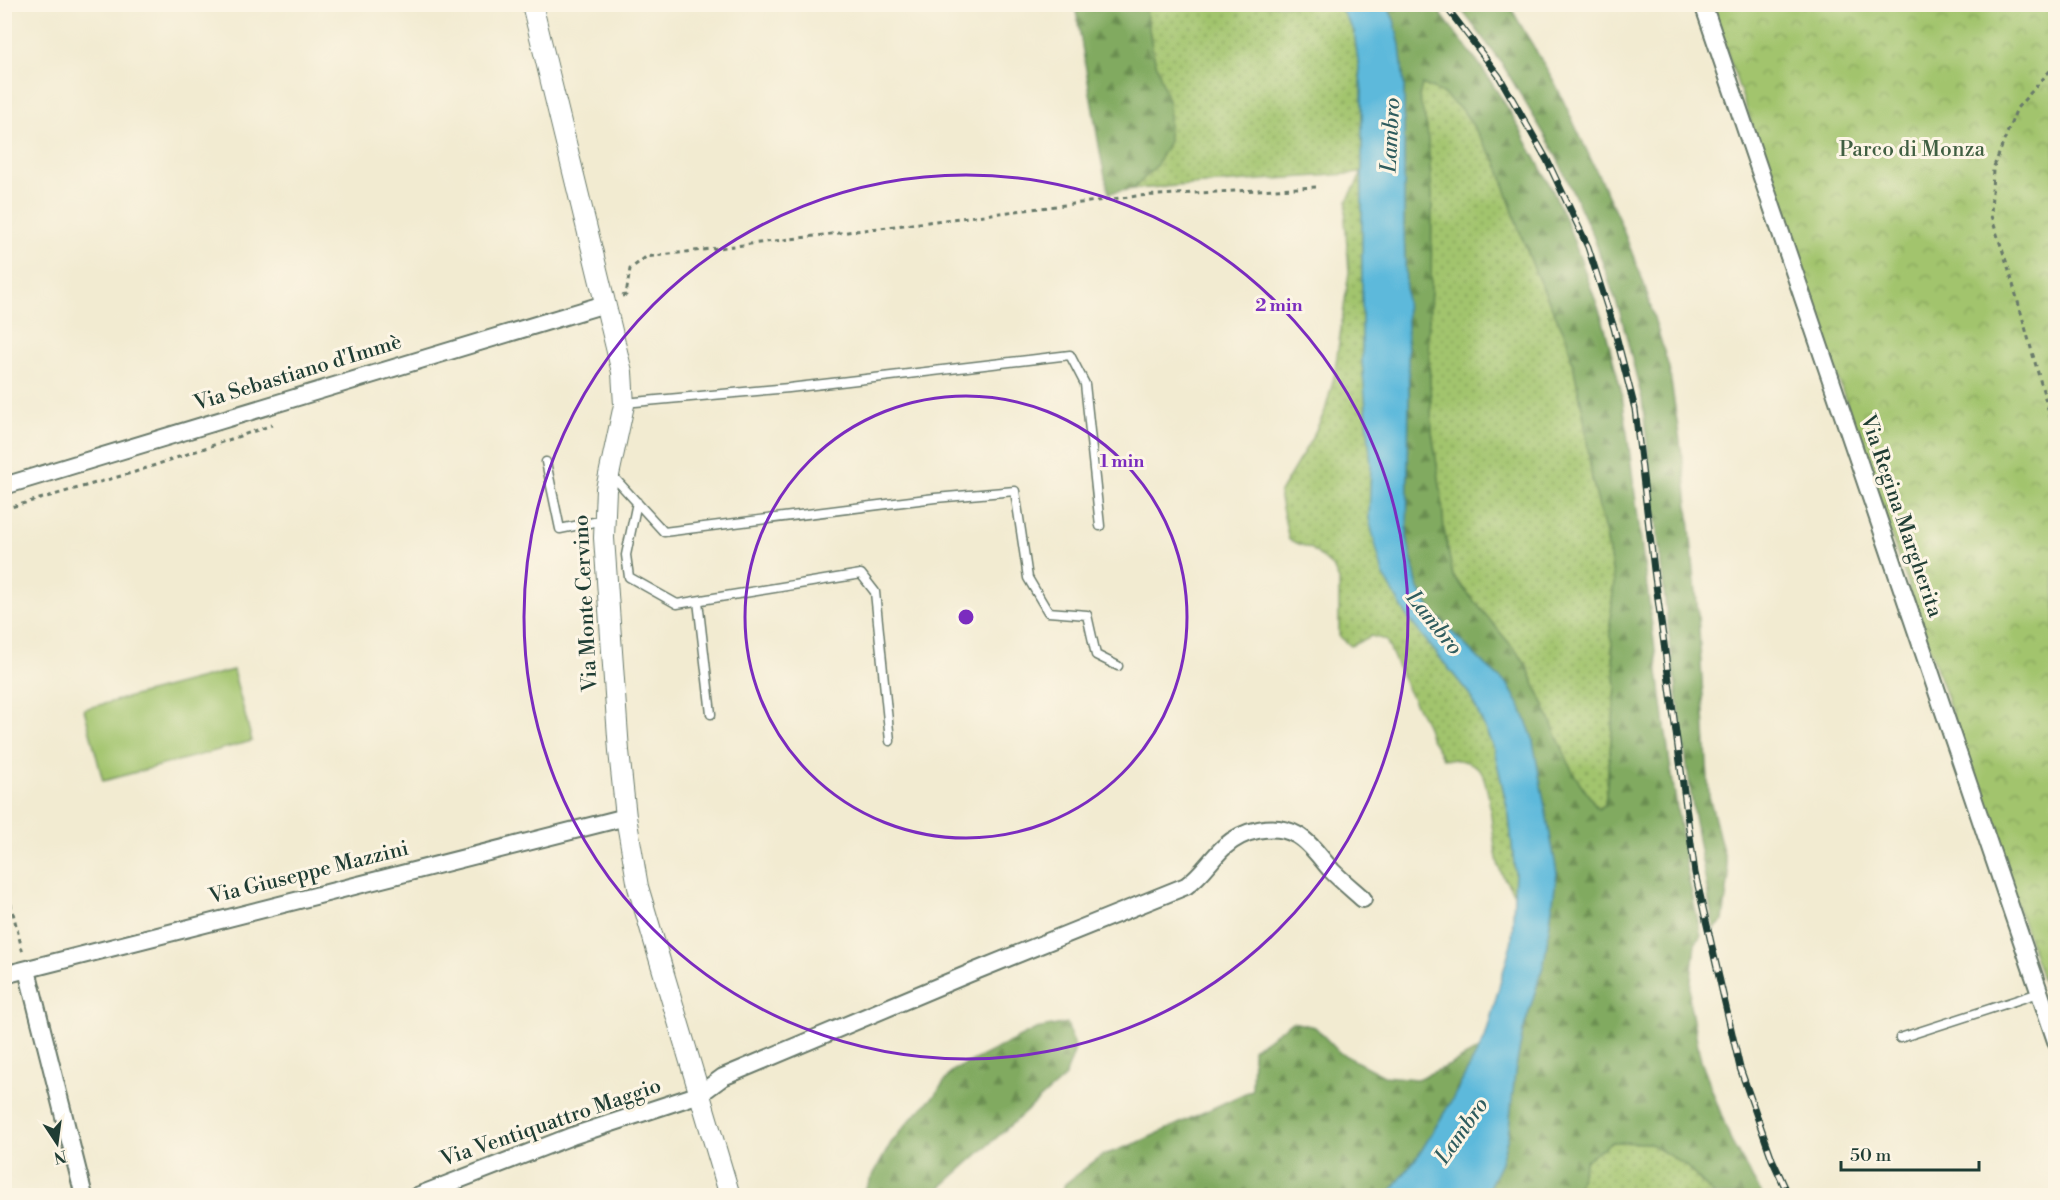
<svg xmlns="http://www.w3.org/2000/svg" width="2060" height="1200" viewBox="0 0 2060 1200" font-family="'Libre Bodoni',serif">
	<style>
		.grass { fill: url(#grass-dots); stroke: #608050; stroke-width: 1.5 }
		.forest { fill: url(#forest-firs); stroke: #50744a; stroke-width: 1.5; fill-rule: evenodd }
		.park { fill: url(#park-crowns); stroke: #608050; stroke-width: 1.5 }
		.garden { fill: #a2c46d; stroke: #608050; stroke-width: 1.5 }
		.water { fill: #5db9db; stroke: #3e7b88; stroke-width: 1.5 }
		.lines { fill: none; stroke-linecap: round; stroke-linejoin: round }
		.service-casing { stroke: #697a6b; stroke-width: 11 }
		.minor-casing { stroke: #697a6b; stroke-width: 20 }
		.tertiary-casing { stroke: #697a6b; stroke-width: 22 }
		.path { stroke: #697a6b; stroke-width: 3; stroke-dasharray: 4.5 4.5; stroke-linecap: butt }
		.service { stroke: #fff; stroke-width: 8 }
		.minor { stroke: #fff; stroke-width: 16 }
		.tertiary { stroke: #fff; stroke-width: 20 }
		.rail-casing { stroke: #1f3d34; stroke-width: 7 }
		.rail { stroke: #fcf5e5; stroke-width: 4.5; stroke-dasharray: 14; stroke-linecap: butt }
		.ring { fill: none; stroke: #7b2cbf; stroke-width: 3 }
		.labels { text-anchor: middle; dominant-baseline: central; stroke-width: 6; stroke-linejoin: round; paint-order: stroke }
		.park-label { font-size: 21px; fill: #405f42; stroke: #fcf5e5 }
		.street-label { font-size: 21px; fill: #1f3d34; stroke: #fcf5e5 }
		.water-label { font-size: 22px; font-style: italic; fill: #2e5c5e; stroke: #fcf5e5 }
		.centre { fill: #7b2cbf; stroke: #fcf5e5; stroke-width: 3 }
		.ring-label { font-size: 18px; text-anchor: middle; font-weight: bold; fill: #7b2cbf; stroke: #fcf5e5; stroke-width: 6; stroke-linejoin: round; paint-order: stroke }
	</style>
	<defs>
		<pattern id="grass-dots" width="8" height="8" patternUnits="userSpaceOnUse" patternTransform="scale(1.5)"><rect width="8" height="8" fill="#a2c46d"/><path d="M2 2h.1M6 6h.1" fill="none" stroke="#83a05a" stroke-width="1.8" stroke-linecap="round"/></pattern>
		<pattern id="forest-firs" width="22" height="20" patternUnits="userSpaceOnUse" patternTransform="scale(1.5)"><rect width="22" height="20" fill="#81aa60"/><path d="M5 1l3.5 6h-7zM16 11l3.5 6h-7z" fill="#698c50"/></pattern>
		<pattern id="park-crowns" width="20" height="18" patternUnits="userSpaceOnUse" patternTransform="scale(1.5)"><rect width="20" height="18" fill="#a2c46d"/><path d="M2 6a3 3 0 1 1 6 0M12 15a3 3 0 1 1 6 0" fill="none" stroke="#83a05a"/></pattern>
	</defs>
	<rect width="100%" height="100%" fill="#fcf5e5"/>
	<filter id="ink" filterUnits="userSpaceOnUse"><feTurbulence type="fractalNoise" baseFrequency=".0167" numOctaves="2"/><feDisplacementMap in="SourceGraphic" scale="12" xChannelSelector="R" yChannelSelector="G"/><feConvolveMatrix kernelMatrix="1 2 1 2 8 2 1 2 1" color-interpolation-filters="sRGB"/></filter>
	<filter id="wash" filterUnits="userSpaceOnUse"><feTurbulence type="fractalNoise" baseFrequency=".008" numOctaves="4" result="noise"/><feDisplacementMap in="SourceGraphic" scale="24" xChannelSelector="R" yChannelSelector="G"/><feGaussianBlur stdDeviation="1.35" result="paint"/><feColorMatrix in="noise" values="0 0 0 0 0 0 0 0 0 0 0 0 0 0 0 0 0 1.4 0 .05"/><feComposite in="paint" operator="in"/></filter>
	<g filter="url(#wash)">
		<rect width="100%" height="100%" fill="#f2ebd1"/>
		<path class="grass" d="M 1145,5 L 1338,5 L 1354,31 L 1362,91 L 1362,361 L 1371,465 L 1369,519 L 1443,661 L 1470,695 L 1494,749 L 1509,816 L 1515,873 L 1514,894 C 1510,887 1503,878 1500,870 C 1491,846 1492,783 1479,769 C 1471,760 1454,760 1443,758 L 1430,737 L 1426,724 L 1407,688 L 1386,640 L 1371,636 L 1351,646 L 1339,636 L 1339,580 L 1333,567 L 1312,549 L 1289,540 L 1279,494 L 1312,438 L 1325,411 L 1334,377 L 1349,272 L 1345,220 L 1347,201 L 1362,173 L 1133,189 L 1156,166 L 1153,53 Z
			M 1422,84 L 1442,93 L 1464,112 L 1497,163 L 1518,227 L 1537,276 L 1567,339 L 1574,369 L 1584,417 L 1592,479 L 1606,535 L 1614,581 L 1610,625 L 1616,687 L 1605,805 L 1598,809 L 1573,773 L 1525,662 L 1453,576 L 1444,530 L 1441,492 L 1432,432 L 1428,335 L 1431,291 L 1432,194 L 1419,97 Z
			M 1611,1142 L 1649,1143 L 1685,1165 L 1714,1195 L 1575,1196 L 1586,1160 Z"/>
		<path class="forest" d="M 1075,5 L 1145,5 L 1153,53 L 1169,104 L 1169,141 L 1156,166 L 1133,189 L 1109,193 L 1102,163 Z
			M 1387,5 L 1434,5 L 1480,65 L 1512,115 L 1552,189 L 1569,228 L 1603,321 L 1622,394 L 1669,757 L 1687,872 L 1701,935 L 1695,944 L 1689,1000 L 1701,1061 L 1732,1143 L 1762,1195 L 1714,1195 L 1685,1165 L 1649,1143 L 1611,1142 L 1586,1160 L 1575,1195 L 1485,1195 L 1500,1165 L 1508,1136 L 1515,1072 L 1523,1031 L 1544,963 L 1557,873 L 1532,736 L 1521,708 L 1508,685 L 1486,666 L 1432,612 L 1418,588 L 1407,538 L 1409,393 L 1404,227 L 1404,86 L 1400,45 L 1394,20 ZM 1422,84 L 1442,93 L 1464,112 L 1497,163 L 1518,227 L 1537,276 L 1567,339 L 1574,369 L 1584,417 L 1592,479 L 1606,535 L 1614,581 L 1610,625 L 1616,687 L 1605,805 L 1598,809 L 1573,773 L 1525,662 L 1453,576 L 1444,530 L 1441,492 L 1432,432 L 1428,335 L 1431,291 L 1432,194 L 1427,127 L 1419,97 Z
			M 1458,5 L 1509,5 L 1555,83 L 1618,217 L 1643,281 L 1669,368 L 1685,475 L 1698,614 L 1709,796 L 1729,875 L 1723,921 L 1714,929 L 1694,816 L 1670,644 L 1642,399 L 1622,319 L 1593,235 L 1552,147 L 1501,62 Z
			M 1292,1022 L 1315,1027 L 1340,1053 L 1384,1076 L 1417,1079 L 1450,1065 L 1479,1049 L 1452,1100 L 1420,1153 L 1388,1195 L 1060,1196 L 1065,1184 L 1101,1156 L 1137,1143 L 1252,1090 L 1253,1049 Z
			M 1067,1023 L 1075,1049 L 1065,1077 L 932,1195 L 862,1195 L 891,1143 L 910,1120 L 934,1096 L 952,1071 L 1036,1029 Z"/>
		<path class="park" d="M 1711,5 L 2055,5 L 2055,1017 Z"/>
		<path class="garden" d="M 233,670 L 252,741 L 103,781 L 84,709 Z"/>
		<path class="water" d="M 1338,5 L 1387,5 L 1394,20 L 1400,45 L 1404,86 L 1404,227 L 1409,393 L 1407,538 L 1418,588 L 1432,612 L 1486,666 L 1508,685 L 1521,708 L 1532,736 L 1557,873 L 1544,963 L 1523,1031 L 1515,1072 L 1508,1136 L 1500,1165 L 1485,1195 L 1388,1195 L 1420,1153 L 1452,1100 L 1485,1038 L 1512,940 L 1515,873 L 1509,815 L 1494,749 L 1470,695 L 1408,618 L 1383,574 L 1369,519 L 1371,465 L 1362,361 L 1362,91 L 1354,31 Z"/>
	</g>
	<g filter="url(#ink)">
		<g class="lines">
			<g class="service-casing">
				<path id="service" d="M 624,403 L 789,388 L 1070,355 L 1085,384 L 1100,526
					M 546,462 L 560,529 L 604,520
					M 610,473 L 664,532 L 935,498 L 1015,491 L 1028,578 L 1048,612 L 1087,615 L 1096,655 L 1118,666
					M 637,502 L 626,555 L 629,577 L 677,604 L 861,574 L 875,592 L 890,741
					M 698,601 L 711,714
					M 1900,1038 L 2039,993"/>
			</g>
			<g class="minor-casing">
				<path id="minor" d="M 1703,4 L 2056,1041
					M 4,486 L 605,304
					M 27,970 L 84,1196
					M 4,975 L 626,817
					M 417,1196 L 572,1136 L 700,1094 L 723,1077 L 968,974 L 1186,886 C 1203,874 1210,860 1224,847 C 1243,830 1274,822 1297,835 C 1311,843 1321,859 1332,871 C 1342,881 1353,890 1363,899"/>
			</g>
			<g class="tertiary-casing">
				<path id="tertiary" d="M 532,4 L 622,372 L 624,405 L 606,489 L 604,538 L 619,751 L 626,817 L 638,887 L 730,1196"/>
			</g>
			<path class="path" d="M 2056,64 L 2017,108 L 1993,169 L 1991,216 L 2009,270 L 2056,437
				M 622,296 L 626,295 L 630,269 L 646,257 L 1137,196 L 1316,187
				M 4,509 L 135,472 L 272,425
				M 4,877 L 23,953"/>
			<use href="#service" class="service"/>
			<use href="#minor" class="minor"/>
			<use href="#tertiary" class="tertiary"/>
			<g class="rail-casing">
				<path id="rail" d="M 1444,4 L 1499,76 L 1547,160 L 1588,247 L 1614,328 L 1635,409 L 1654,570 L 1695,873 L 1740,1068 L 1772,1159 L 1789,1196"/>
			</g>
			<use href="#rail" class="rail"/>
		</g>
	</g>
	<g class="ring">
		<circle cx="966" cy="617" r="221"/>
		<circle cx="966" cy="617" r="442"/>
	</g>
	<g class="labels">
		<g class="park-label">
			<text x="1912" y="150">Parco di Monza</text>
		</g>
		<g class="street-label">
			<text transform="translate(298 373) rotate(-17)">Via Sebastiano d'Immè</text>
			<text transform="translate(1901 516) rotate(71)">Via Regina Margherita</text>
			<text transform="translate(586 603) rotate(-93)">Via Monte Cervino</text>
			<text transform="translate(309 873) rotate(-14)">Via Giuseppe Mazzini</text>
			<text transform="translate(551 1123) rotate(-19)">Via Ventiquattro Maggio</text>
		</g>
		<g class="water-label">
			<text transform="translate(1391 135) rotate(-87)">Lambro</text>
			<text transform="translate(1434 623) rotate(51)">Lambro</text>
			<text transform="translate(1462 1131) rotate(-55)">Lambro</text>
		</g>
	</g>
	<circle cx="966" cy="617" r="9" class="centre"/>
	<g class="ring-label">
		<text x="1279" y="311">2 min</text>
		<text x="1122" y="467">1 min</text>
	</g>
	<rect width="2060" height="1200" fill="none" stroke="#fcf5e5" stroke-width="24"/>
	<g transform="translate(57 1143) rotate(167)" stroke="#fcf5e5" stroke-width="4.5" paint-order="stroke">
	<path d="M0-4.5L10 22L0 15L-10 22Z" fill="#1f3d34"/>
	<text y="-9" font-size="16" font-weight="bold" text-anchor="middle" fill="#1f3d34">N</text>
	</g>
	<path d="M1841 1161v9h138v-9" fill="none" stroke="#1f3d34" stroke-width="3"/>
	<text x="1850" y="1161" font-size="18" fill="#1f3d34" stroke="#fcf5e5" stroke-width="4.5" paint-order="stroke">50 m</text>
</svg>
